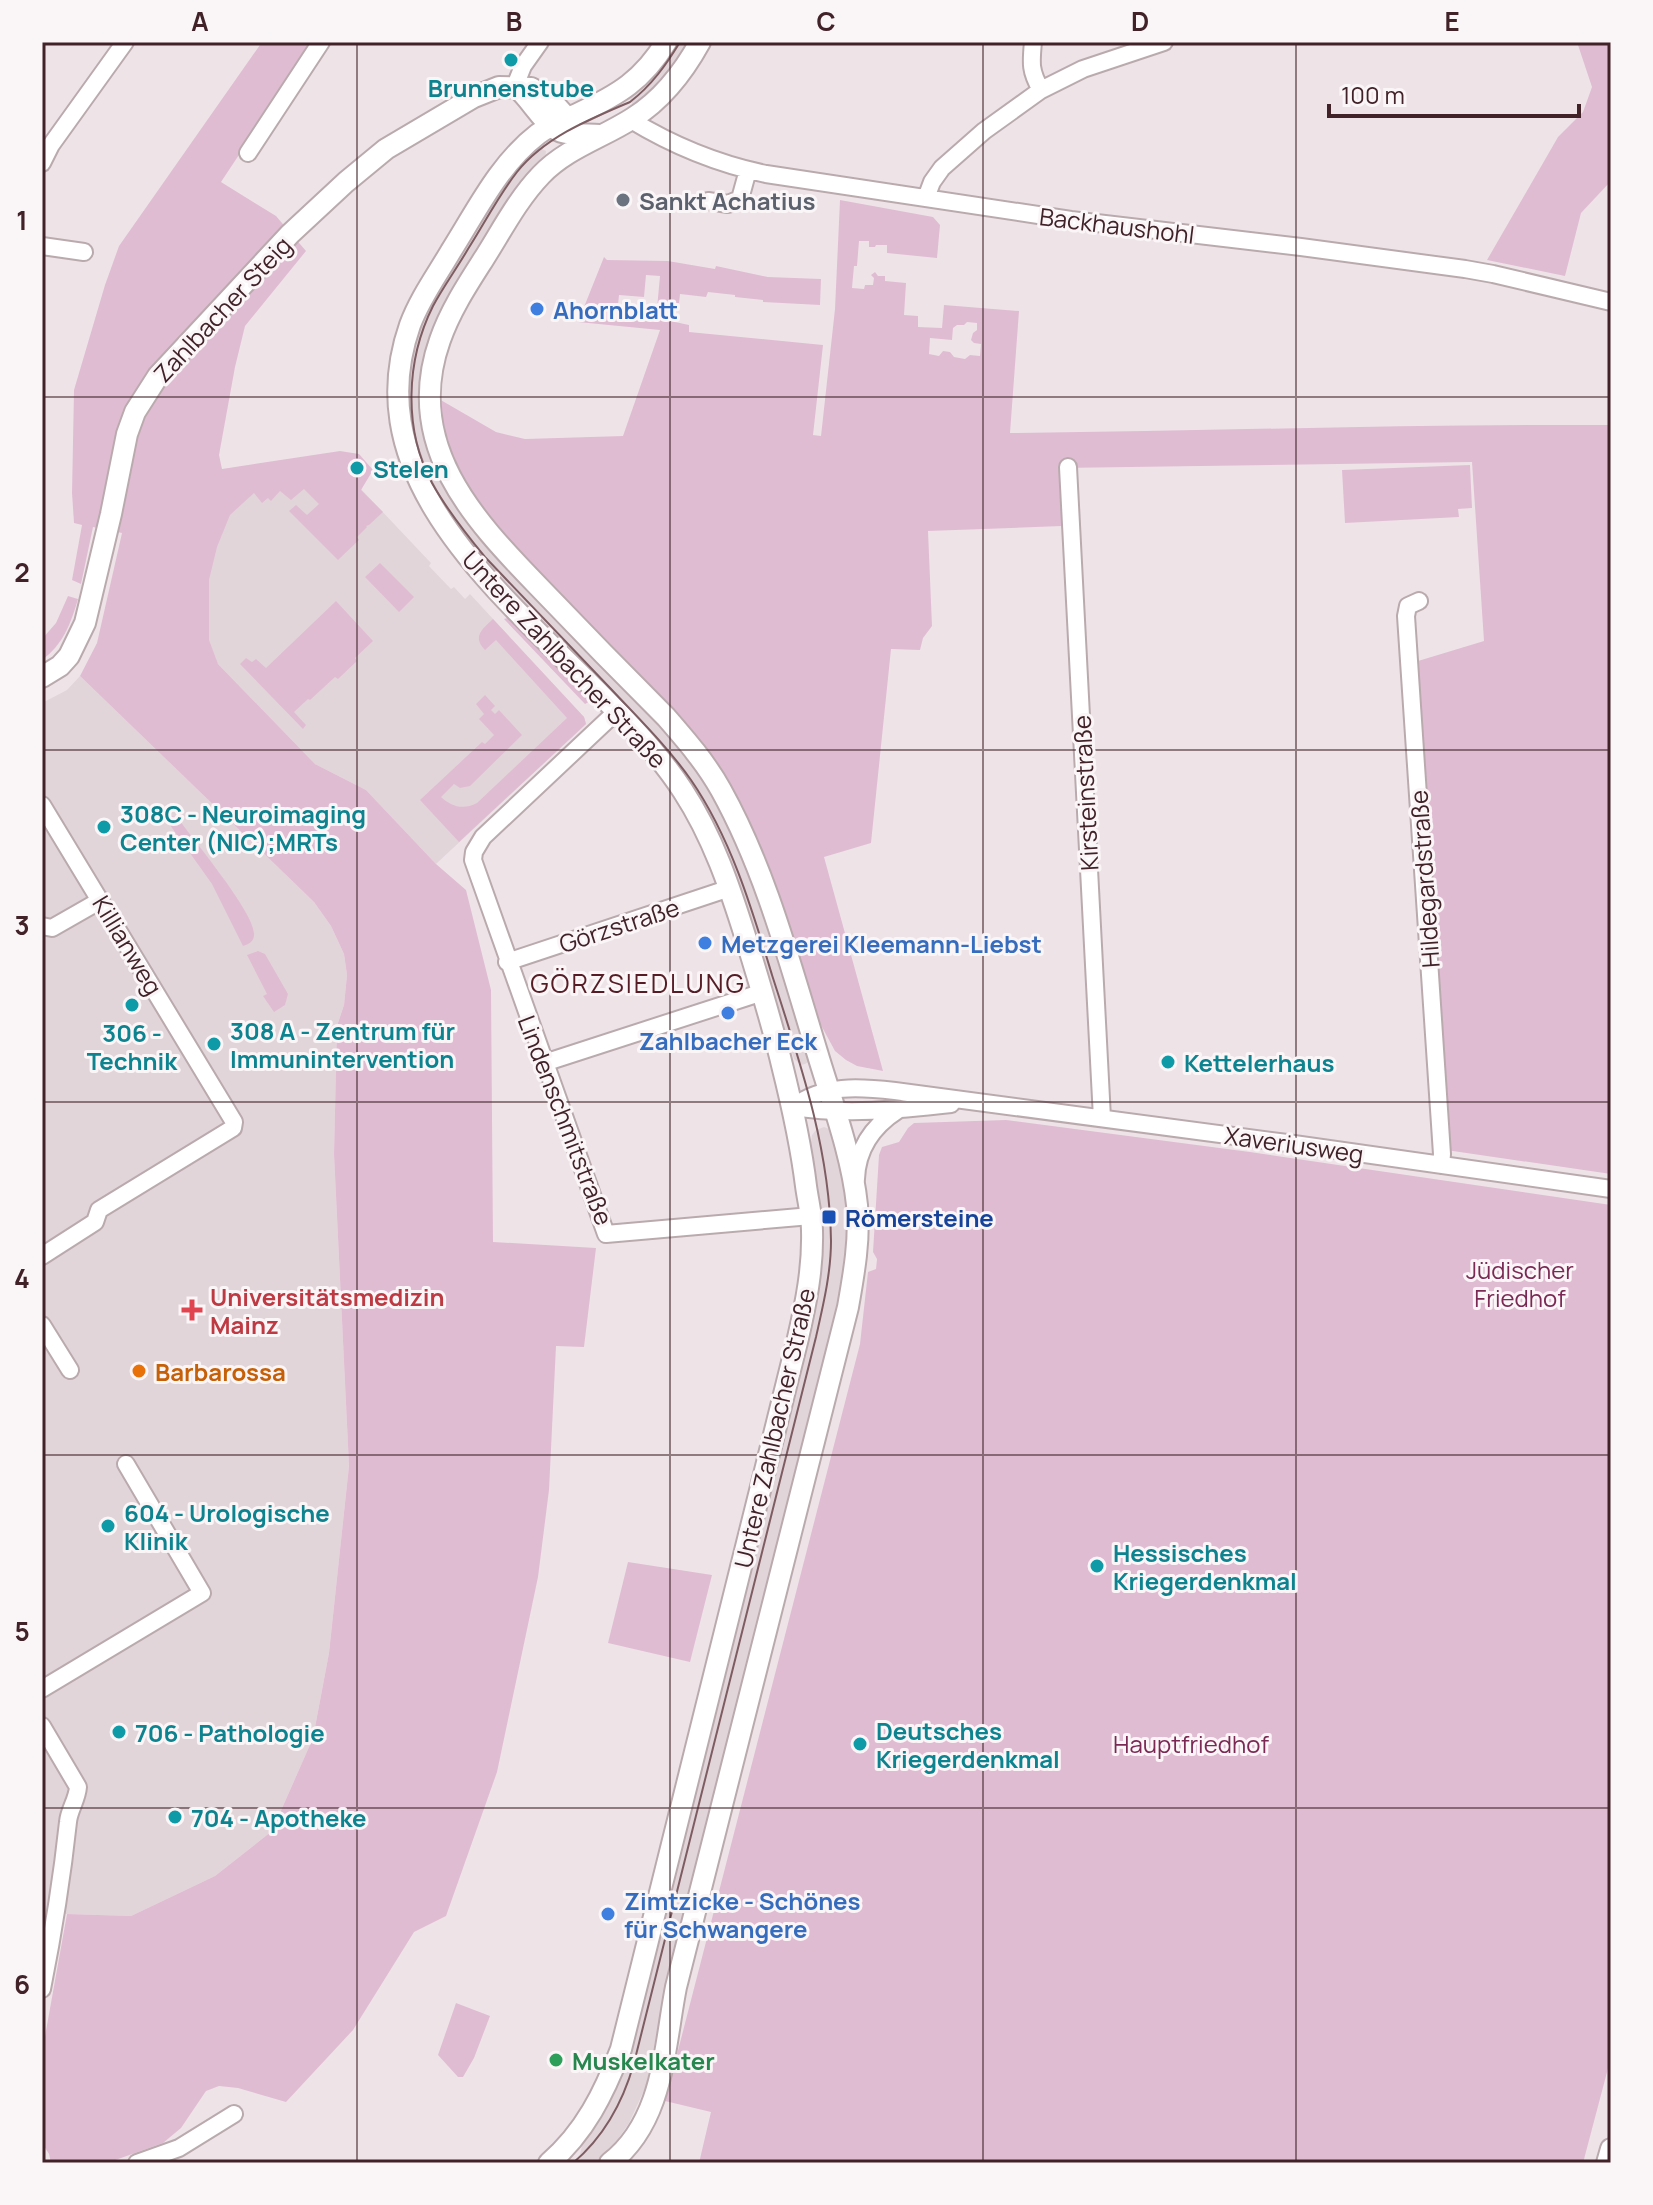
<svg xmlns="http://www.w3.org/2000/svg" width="1653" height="2205" viewBox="0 0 1653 2205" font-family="Manrope,sans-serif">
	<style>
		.built { fill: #e2d5da }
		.green { fill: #e0bcd3; fill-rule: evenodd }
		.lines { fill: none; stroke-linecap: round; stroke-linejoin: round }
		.minor-casing { stroke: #baaaae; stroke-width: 20 }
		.tertiary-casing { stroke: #baaaae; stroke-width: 24 }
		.minor { stroke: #fff; stroke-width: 16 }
		.tertiary { stroke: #fff; stroke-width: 20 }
		.tram { stroke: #7d5d62; stroke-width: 2 }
		.grid { fill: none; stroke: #412228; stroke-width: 2; stroke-opacity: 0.55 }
		.culture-dot { fill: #0f9aa8; stroke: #faf5f7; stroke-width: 3 }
		.worship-dot { fill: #6b7280; stroke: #faf5f7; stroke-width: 3 }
		.shop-dot { fill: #3f7fe0; stroke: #faf5f7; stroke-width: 3 }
		.transit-dot { fill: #1a4fb4; stroke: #faf5f7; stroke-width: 3 }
		.health-dot { fill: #e0444e; stroke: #faf5f7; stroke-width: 3 }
		.food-dot { fill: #e8710a; stroke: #faf5f7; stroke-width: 3 }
		.leisure-dot { fill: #2e9e5b; stroke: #faf5f7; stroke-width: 3 }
		.labels { text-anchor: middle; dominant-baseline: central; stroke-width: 6; stroke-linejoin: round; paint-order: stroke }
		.culture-label { font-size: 24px; font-weight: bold; fill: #0d838f; stroke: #faf5f7; text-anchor: start }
		.worship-label { font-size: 24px; font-weight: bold; fill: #5b616d; stroke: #faf5f7; text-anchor: start }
		.street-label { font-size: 24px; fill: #412228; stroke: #faf5f7 }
		.shop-label { font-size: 24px; font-weight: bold; fill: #366cbe; stroke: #faf5f7; text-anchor: start }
		.transit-label { font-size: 24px; font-weight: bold; fill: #164399; stroke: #faf5f7; text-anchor: start }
		.park-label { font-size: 24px; fill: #7b2954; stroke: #faf5f7 }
		.health-label { font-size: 24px; font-weight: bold; fill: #be3a42; stroke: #faf5f7; text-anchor: start }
		.food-label { font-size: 24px; font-weight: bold; fill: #c56008; stroke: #faf5f7; text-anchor: start }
		.leisure-label { font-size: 24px; font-weight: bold; fill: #27864d; stroke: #faf5f7; text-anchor: start }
		.neighbourhood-label { font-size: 26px; letter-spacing: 2px; fill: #551c25; stroke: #faf5f7 }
		.neatline { fill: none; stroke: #412228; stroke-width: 3 }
		.grid-label { font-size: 26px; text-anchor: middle; font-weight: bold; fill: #412228 }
	</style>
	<rect width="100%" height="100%" fill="#eee4e8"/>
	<path class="built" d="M 675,42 L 691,42 L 666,83 L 634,106 L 629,99 L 630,96 Z
		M 538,147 L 546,151 L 545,159 L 431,337 L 424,368 L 431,449 L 625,689 L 686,755 L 702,777 L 736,842 L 752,881 L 810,1056 L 810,1061 L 805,1064 L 801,1065 L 794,1059 L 738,886 L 703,808 L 456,528 L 421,467 L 407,397 L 415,340 L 428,305 L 496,196 L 511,174 Z
		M 222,469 L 361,489 L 431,563 L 429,566 L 451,589 L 454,587 L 465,599 L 470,594 L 584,717 L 586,724 L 436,864 L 366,790 L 315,764 L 218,664 L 127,537 Z
		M 80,676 L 314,902 L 331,926 L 344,954 L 347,975 L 344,1005 L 337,1026 L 334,1154 L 349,1466 L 329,1653 L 313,1738 L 272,1831 L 215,1876 L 131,1916 L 67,1914 L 42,1915 L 42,703 L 67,690 Z
		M 824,1127 L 832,1130 L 847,1200 L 847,1253 L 842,1296 L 663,2002 L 646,2086 L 629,2123 L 610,2151 L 593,2163 L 585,2163 L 579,2158 L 582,2146 L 600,2116 L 643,1994 L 810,1335 L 816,1304 L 820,1270 L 810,1149 L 812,1135 L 816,1130 Z"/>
	<path class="green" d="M 262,42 L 314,42 L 221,182 L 276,216 L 306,251 L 245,326 L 235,367 L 219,455 L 222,469 L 340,451 L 359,454 L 373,470 L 361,490 L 383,512 L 369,525 L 366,526 L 367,527 L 357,537 L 359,540 L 338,560 L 289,511 L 296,505 L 307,515 L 319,504 L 304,489 L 291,500 L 280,491 L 271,501 L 268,498 L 262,503 L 254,493 L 230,515 L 217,547 L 209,580 L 209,640 L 218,664 L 315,764 L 366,790 L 436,864 L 466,890 L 491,990 L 493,1242 L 596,1248 L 584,1347 L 556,1346 L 549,1490 L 538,1577 L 497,1772 L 446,1916 L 414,1932 L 353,2030 L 286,2102 L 238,2088 L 219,2086 L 206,2091 L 181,2128 L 163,2143 L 107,2163 L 51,2163 L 49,2154 L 42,2143 L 42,2053 L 67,1914 L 131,1916 L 215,1876 L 272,1831 L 313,1738 L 329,1653 L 349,1466 L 334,1154 L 337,1026 L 344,1005 L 347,975 L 344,954 L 331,926 L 314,902 L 80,676 L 97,643 L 122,533 L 93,527 L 81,584 L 72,580 L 82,525 L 74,523 L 72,493 L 74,390 L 105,285 L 119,246 Z
		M 1577,42 L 1611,42 L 1611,181 L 1581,213 L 1565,276 L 1487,260 L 1558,137 L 1583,112 L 1592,87 Z
		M 840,200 L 933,217 L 940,225 L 937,258 L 887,253 L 887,245 L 876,245 L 875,247 L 869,247 L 869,241 L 859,241 L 857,266 L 854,266 L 852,288 L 864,289 L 865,285 L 873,285 L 874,278 L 871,275 L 875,272 L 878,276 L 885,276 L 885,281 L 906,283 L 904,315 L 918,316 L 918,327 L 942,328 L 944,305 L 1019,311 L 1010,433 C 1210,431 1411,424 1611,425 L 1611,1174 L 1446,1150 L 1418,661 L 1484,641 L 1472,462 L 1060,468 L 1062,526 L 928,531 L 932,626 L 923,638 L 920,650 L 891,649 L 871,843 L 824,857 L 883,1071 L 857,1066 L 846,1060 L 835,1051 L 815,1014 L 729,784 L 516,550 L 466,486 L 452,463 L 442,431 L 439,399 L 496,432 L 525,439 L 623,436 L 660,330 L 578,322 L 604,257 L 607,260 L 668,261 L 715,269 L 716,266 L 768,277 L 821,279 L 820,305 L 763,302 L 763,300 L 735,297 L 735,295 L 708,292 L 706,297 L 680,294 L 679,303 L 677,304 L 675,322 L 689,325 L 689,332 L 823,345 L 813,435 L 821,436 L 835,309 ZM 646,275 L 660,276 L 656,319 L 617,315 L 619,295 L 644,297 ZM 967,322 L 977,323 L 977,330 L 973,333 L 971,340 L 974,343 L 981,344 L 980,356 L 970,355 L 965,359 L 954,357 L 950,352 L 943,351 L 939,356 L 929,354 L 930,338 L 952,340 L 953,328 L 957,325 L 964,325 Z
		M 1470,465 L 1472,508 L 1458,509 L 1459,517 L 1345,523 L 1342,470 Z
		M 380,563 L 414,597 L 399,612 L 365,577 Z
		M 68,596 L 78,599 C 71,623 63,645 42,660 L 42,639 L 56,623 Z
		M 336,601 L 373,641 L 355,658 L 357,661 L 338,679 L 335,677 L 310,700 L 308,699 L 294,712 L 306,725 L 303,729 L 240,664 L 246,658 L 252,662 L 256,659 L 266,668 Z
		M 515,616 L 594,699 L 585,704 L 504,619 Z
		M 493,619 L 584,717 L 586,724 L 459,842 L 420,800 L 482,742 L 485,744 L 494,735 L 479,719 L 484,714 L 476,704 L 485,695 L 495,706 L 491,710 L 495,714 L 499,710 L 522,735 L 470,786 L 460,788 L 454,784 L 441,797 C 452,807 463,810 477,803 L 567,718 L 496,640 L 485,650 C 472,637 482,629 493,619 Z
		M 169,816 L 176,817 L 180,821 C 195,842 253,911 254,933 C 255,941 249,944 243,946 L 212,884 L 165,818 Z
		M 258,951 L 265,954 L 288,994 L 285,1005 L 274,1012 L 263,996 L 267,994 L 247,955 Z
		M 1006,1120 L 1250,1152 L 1611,1205 L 1611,2057 L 1583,2163 L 699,2163 L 711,2112 L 665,2101 L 860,1344 L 868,1272 L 876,1269 L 877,1259 L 873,1252 L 879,1155 L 882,1147 L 899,1142 L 908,1128 L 914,1123 Z
		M 628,1562 L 712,1575 L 690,1662 L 608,1643 Z
		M 456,2003 L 490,2016 L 474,2058 L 463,2077 L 458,2077 L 438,2055 Z"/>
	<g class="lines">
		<g class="minor-casing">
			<path id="minor" d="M 1033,42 C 1031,63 1030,71 1041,90
				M 515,86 L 523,66 L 540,42
				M 631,120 C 672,145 718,164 766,174 L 1071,220 L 1301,247 L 1465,269 L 1493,274 L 1611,302
				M 248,153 L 321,42
				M 42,163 L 51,145 L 125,42
				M 926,198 L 932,182 L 942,168 L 984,131 L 1041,90 L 1083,69 L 1164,42
				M 708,201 L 728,204 L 740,199 L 748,170
				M 42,246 L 84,252
				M 1068,467 L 1102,1118
				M 1419,601 L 1408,606 L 1406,616 L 1442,1154 L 1441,1165
				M 617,711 L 483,837 L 474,852 L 473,860 L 606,1234 L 811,1216
				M 42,805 L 234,1122 L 233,1128 L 99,1210 L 95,1222 L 42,1256
				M 42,926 L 52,928 L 101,900
				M 507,962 L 730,888
				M 544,1063 L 763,992
				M 793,1107 C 823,1084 860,1087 895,1091 L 1287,1143 L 1611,1189
				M 793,1107 C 845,1115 899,1110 951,1104
				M 856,1179 C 857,1149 873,1126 898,1110
				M 42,1325 L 70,1370
				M 42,1689 L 202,1593 L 126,1464
				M 42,1726 L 78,1787 C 77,1800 69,1810 68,1822 C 62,1878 53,1934 42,1989
				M 137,2163 L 179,2148 L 234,2114"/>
		</g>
		<g class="tertiary-casing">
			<path id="tertiary" d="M 515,86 C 530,98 540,119 555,129 C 566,136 586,134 599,135
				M 42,677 L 60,666 L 69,656 L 85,623 L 111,514 L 127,434 L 135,412 L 158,376 L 290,234 L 346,182 L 386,149 L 474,97 L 499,87 L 531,88 L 549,98 L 567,118
				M 549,2163 C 585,2132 604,2093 621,2049 L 798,1338 C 806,1303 813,1268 812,1231 C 812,1216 808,1201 806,1186 C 801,1145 792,1105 782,1065 C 772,1023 759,981 746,939 C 730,888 713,837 683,791 C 593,651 341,521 410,325 C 420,298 437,275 451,251 C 477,210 499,164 538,134 C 550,125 564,120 579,113 C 618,95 643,80 666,42
				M 610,2163 C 664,2121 664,2048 676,1987 L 848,1307 C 854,1273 860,1240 857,1205 C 852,1155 831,1099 817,1052 C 790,964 766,871 721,790 C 706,763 686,740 666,717 C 623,674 581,631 539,587 C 472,518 403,444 440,340 C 450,311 467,285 483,260 C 501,232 517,200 541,175 C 567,148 602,138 633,118 C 663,99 683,73 700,42
				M 1607,2163 L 1611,2149"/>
		</g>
		<use href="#minor" class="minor"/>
		<use href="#tertiary" class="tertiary"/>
		<path class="tram" d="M 573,2163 C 605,2136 623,2102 634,2063 L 816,1337 C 823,1306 831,1273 831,1241 C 830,1149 800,1062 772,975 C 752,909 731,838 691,780 C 668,747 638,718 611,689 C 569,645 527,601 485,557 C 466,534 447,510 432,483 C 403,429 406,360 433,306 C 443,287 457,268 468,249 C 484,224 499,195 517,172 C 545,137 590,119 630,102 C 652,85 666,65 680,42"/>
	</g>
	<path class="grid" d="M 357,42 L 357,2163M 670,42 L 670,2163M 983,42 L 983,2163M 1296,42 L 1296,2163M 42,397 L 1611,397M 42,750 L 1611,750M 42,1102 L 1611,1102M 42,1455 L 1611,1455M 42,1808 L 1611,1808"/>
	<g class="culture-dot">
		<circle cx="511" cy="60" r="8"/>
		<circle cx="357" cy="468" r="8"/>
		<circle cx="104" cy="827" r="8"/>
		<circle cx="132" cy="1005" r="8"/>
		<circle cx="214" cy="1044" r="8"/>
		<circle cx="1168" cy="1062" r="8"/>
		<circle cx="108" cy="1526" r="8"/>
		<circle cx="1097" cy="1566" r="8"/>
		<circle cx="119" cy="1732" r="8"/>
		<circle cx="860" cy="1744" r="8"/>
		<circle cx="175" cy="1817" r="8"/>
	</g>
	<circle class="worship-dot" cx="623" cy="200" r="8"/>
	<g class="shop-dot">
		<circle cx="537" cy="309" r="8"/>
		<circle cx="705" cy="943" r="8"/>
		<circle cx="728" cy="1013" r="8"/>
		<circle cx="608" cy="1914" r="8"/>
	</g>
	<rect class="transit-dot" x="821" y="1209" width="16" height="16" rx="4"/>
	<path class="health-dot" d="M188 1298h8v8h8v8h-8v8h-8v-8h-8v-8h8z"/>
	<circle class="food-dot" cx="139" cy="1371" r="8"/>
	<circle class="leisure-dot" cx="556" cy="2060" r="8"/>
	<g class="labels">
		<g class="culture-label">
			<text x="511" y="87" text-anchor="middle">Brunnenstube</text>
			<text x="373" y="468">Stelen</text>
			<text x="120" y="813">308C - Neuroimaging<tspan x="120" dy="28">Center (NIC);MRTs</tspan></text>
			<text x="230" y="1030">308 A - Zentrum für<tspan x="230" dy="28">Immunintervention</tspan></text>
			<text x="132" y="1032" text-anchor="middle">306 -<tspan x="132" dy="28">Technik</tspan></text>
			<text x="1184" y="1062">Kettelerhaus</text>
			<text x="124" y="1512">604 - Urologische<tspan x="124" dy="28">Klinik</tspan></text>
			<text x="1113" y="1552">Hessisches<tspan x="1113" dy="28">Kriegerdenkmal</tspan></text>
			<text x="876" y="1730">Deutsches<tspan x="876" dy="28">Kriegerdenkmal</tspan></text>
			<text x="135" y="1732">706 - Pathologie</text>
			<text x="191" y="1817">704 - Apotheke</text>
		</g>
		<g class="worship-label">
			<text x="639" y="200">Sankt Achatius</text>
		</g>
		<g class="street-label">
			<text transform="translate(1117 225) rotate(7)">Backhaushohl</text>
			<text transform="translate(222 309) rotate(-47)">Zahlbacher Steig</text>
			<text transform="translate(565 659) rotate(47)">Untere Zahlbacher Straße</text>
			<text transform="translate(1085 793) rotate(-93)">Kirsteinstraße</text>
			<text transform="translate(1424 879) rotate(-94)">Hildegardstraße</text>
			<text transform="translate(619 925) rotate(-18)">Görzstraße</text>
			<text transform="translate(128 945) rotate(59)">Killianweg</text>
			<text transform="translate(566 1120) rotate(69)">Lindenschmitstraße</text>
			<text transform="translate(1294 1144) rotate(8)">Xaveriusweg</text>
			<text transform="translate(774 1428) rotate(-77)">Untere Zahlbacher Straße</text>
		</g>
		<g class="shop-label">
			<text x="553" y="309">Ahornblatt</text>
			<text x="721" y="943">Metzgerei Kleemann-Liebst</text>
			<text x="728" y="1040" text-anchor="middle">Zahlbacher Eck</text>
			<text x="624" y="1900">Zimtzicke - Schönes<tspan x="624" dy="28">für Schwangere</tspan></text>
		</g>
		<g class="transit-label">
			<text x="845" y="1217">Römersteine</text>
		</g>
		<g class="park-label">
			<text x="1520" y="1269">Jüdischer<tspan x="1520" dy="28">Friedhof</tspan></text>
			<text x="1191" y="1743">Hauptfriedhof</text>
		</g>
		<g class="health-label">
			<text x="210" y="1296">Universitätsmedizin<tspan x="210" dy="28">Mainz</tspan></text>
		</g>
		<g class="food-label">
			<text x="155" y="1371">Barbarossa</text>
		</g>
		<g class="leisure-label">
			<text x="572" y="2060">Muskelkater</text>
		</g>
		<g class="neighbourhood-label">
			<text x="638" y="983">GÖRZSIEDLUNG</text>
		</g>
	</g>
	<rect width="1653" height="2205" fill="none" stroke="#faf5f7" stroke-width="88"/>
	<path d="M1329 104v12h250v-12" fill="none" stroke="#412228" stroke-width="4"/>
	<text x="1341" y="104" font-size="24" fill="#412228" stroke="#faf5f7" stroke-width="6" paint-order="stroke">100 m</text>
	<rect x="44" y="44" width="1565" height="2117" class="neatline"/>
	<g class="grid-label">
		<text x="200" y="31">A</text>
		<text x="514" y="31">B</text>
		<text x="826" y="31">C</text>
		<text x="1140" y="31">D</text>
		<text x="1452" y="31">E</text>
		<text x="22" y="230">1</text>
		<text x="22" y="582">2</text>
		<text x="22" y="935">3</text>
		<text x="22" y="1288">4</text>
		<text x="22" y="1641">5</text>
		<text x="22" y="1994">6</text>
	</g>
</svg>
